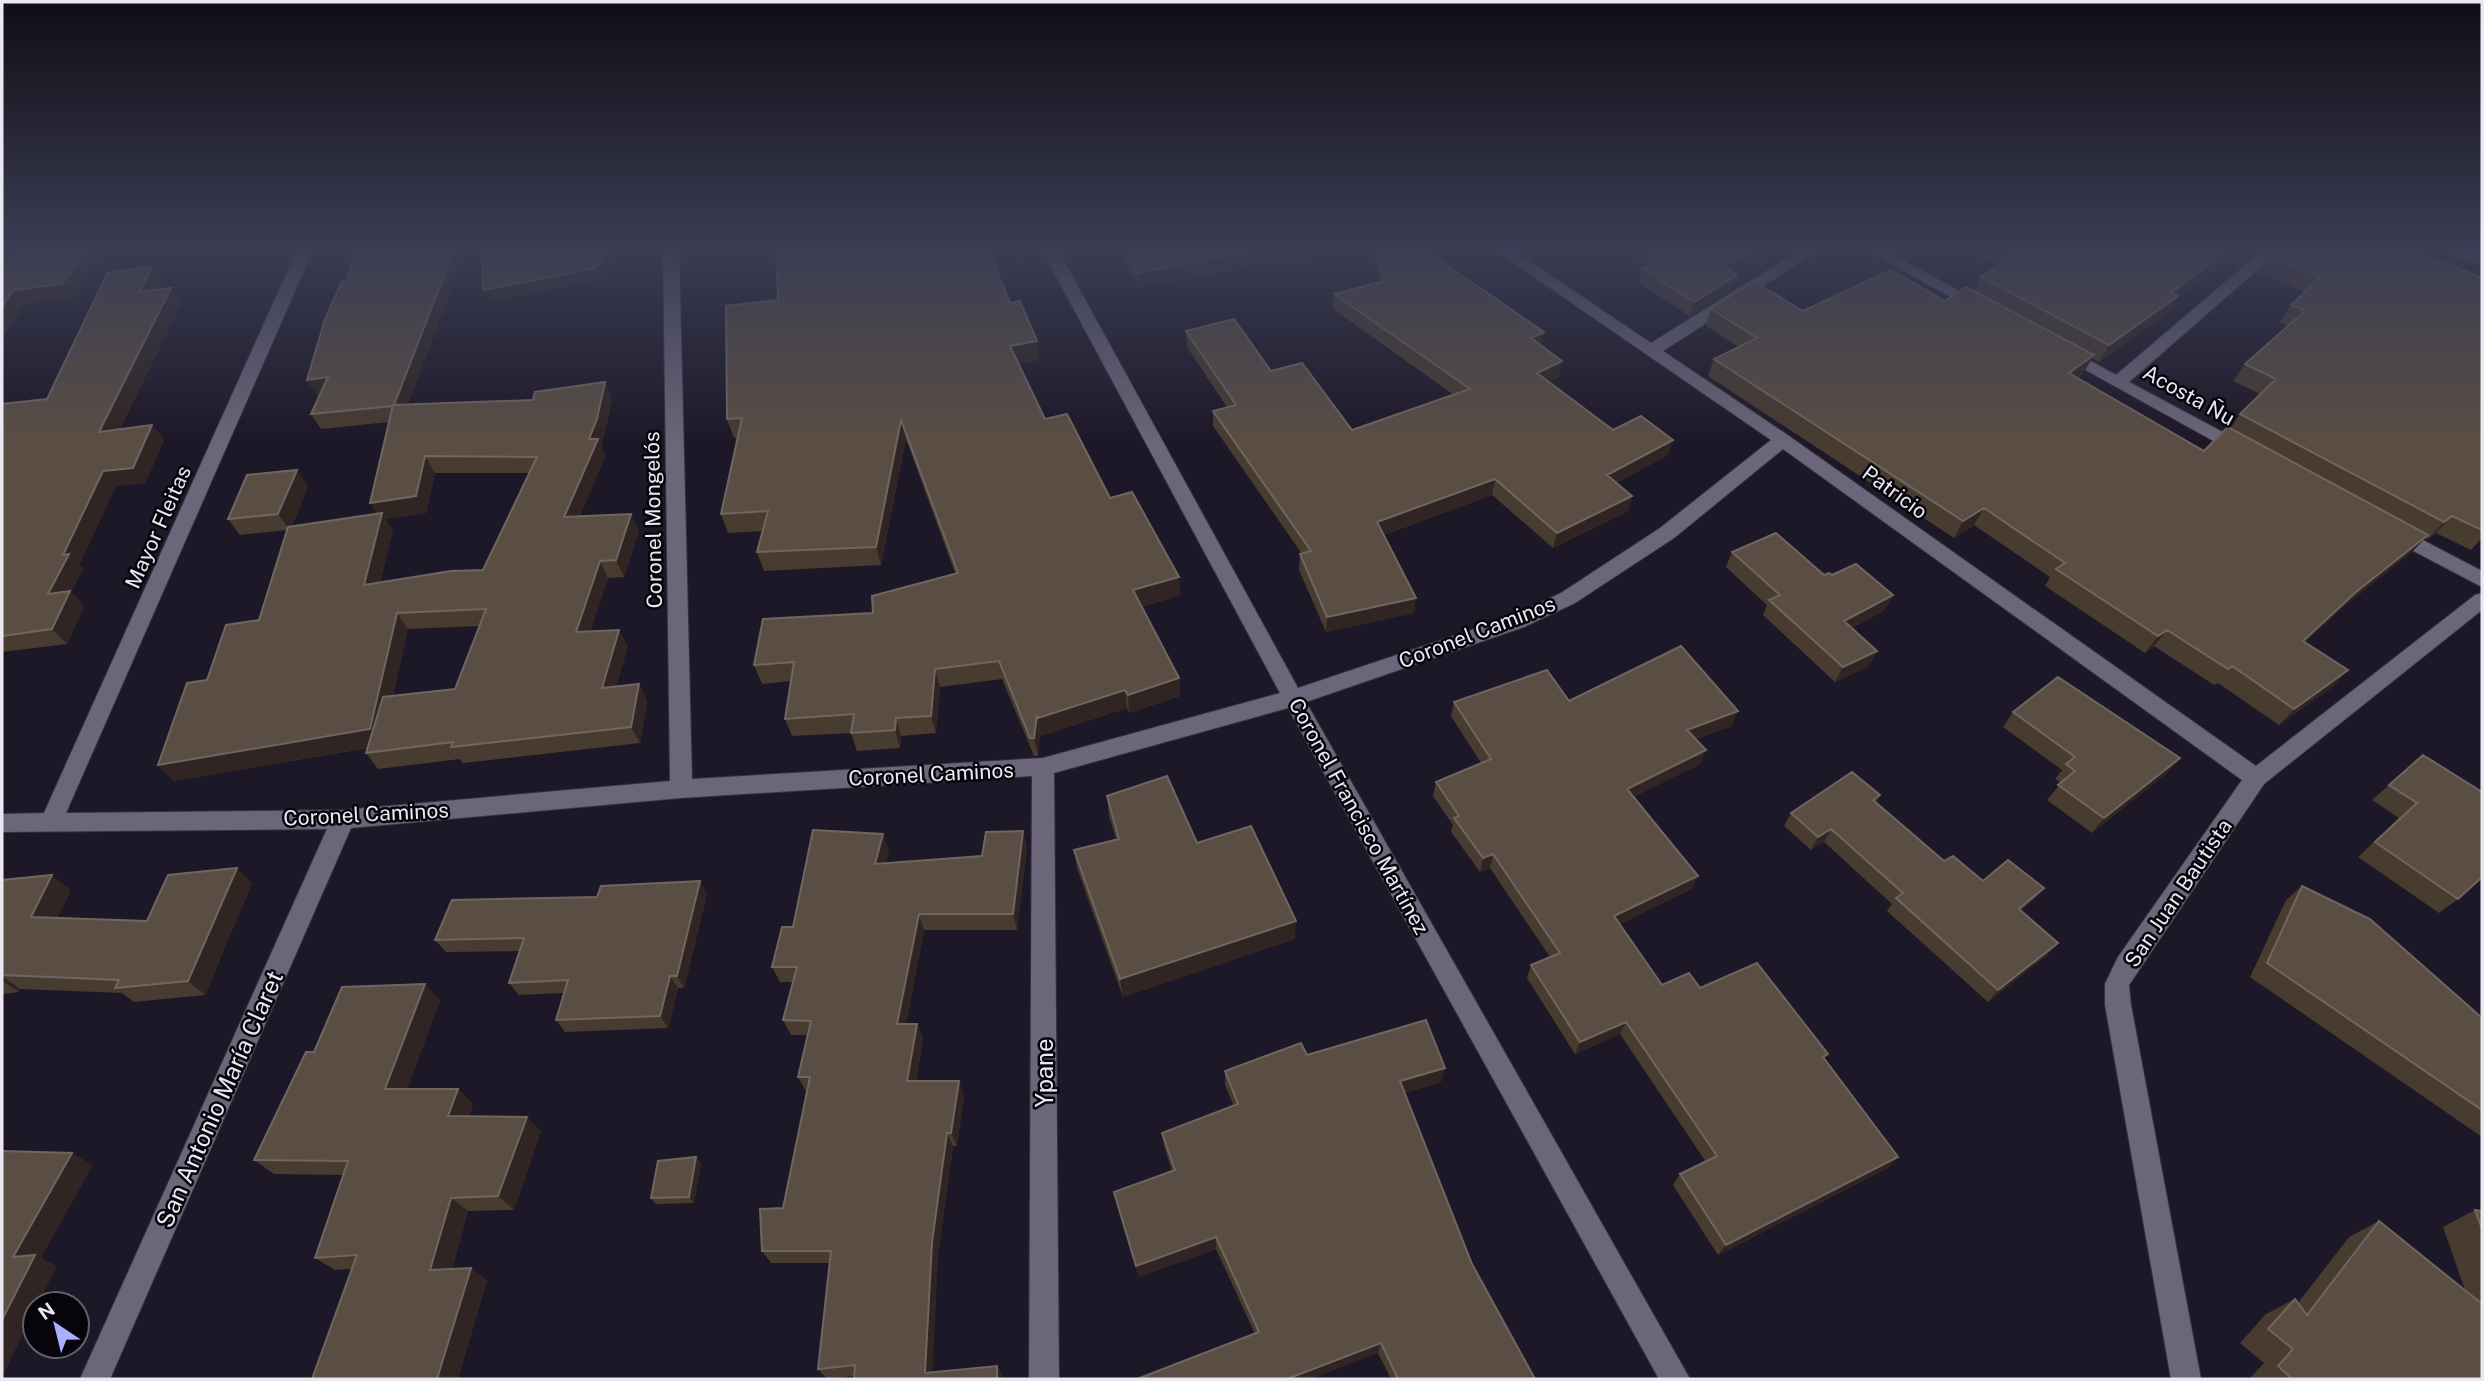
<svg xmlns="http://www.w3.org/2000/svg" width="2484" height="1381" viewBox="0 0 2484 1381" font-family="'Public Sans',sans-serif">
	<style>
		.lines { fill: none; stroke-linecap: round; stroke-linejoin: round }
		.minor-casing { stroke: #35323e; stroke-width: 2 }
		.minor { fill: #6b6679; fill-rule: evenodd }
		.wall { fill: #483b2f; fill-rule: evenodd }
		.shaded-wall { fill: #302523 }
		.building { fill: #5a4e44; stroke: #706660; stroke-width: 2 }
		.labels { text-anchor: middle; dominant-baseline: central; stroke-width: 5; stroke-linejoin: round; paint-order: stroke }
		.street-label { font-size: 21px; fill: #ebe8f4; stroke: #07050b }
		.near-street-label { font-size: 24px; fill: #ebe8f4; stroke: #07050b }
	</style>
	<rect width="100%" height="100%" fill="#1d1828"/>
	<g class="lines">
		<g class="minor-casing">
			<path id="minor" d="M 297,250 L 313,250 L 66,813 L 343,810 L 670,781 L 663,250 L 679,250 L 692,779 L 1043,758 L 1280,693 L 1042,250 L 1058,250 L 1298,688 L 1510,617 L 1561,593 L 1660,528 L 1771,440 L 1495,250 L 1513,250 L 1651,343 L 1800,250 L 1819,250 L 1663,351 L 1789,436 L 2256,766 L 2475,595 L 2482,593 L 2482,610 L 2264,784 L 2129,985 L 2131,1005 L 2201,1379 L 2171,1379 L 2105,1005 L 2105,984 L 2118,957 L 2242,780 L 1783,449 L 1674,538 L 1575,603 L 1524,627 L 1306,702 L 1690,1379 L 1659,1379 L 1288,708 L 1054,773 L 1059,1379 L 1029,1379 L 1032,776 L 681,798 L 351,828 L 110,1379 L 80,1379 L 327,829 L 2,832 L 2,814 L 44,813 Z
				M 1866,250 L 1885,250 L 1988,307 L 1986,310 L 1974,310 Z
				M 2263,250 L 2280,250 L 2129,382 L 2247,445 L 2250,449 L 2247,453 L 2235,453 L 2055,353 L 2057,349 L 2069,349 L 2116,375 Z
				M 2445,250 L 2467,250 L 2482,256 L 2482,266 L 2448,253 Z
				M 2392,524 L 2482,571 L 2482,587 L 2385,536 L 2383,531 L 2385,526 Z"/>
		</g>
		<use href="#minor" class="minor"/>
	</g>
	<path class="wall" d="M 466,250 L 408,404 L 533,400 L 605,382 L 612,399 L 604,436 L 601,446 L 605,456 L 580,516 L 639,531 L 624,577 L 608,578 L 590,631 L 628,646 L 616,687 L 639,684 L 647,701 L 640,743 L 463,763 L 460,759 L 378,769 L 366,753 L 367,748 L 174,781 L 158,765 L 207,680 L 259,620 L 287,530 L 240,535 L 228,519 L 308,486 L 292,526 L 377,514 L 389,422 L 321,429 L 311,414 L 320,394 L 317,395 L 307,380 ZM 435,473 L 529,473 L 483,570 L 380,583 L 393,530 L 385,519 L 426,513 ZM 479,626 L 455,689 L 393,696 L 408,629 Z
		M 1119,250 L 1341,250 L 1138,288 Z
		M 1372,250 L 1425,250 L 1544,332 L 1541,346 L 1559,377 L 1548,382 L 1613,430 L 1668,455 L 1616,483 L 1632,496 L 1628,511 L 1553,548 L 1492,495 L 1384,535 L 1414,613 L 1326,632 L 1299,570 L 1300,554 L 1302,554 L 1213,426 L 1213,411 L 1227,407 L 1187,347 L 1186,331 L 1271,371 L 1352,430 L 1454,395 L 1333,309 L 1334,294 L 1380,282 Z
		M 1626,250 L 1767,250 L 1764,257 L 1732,272 L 1733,289 L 1690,316 L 1638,282 L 1642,269 L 1650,265 Z
		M 1968,250 L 2259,250 L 2241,265 L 2224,261 L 2178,297 L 2168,313 L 2099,362 L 2092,358 L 2084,372 L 2077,378 L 2204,451 L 2230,429 L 2240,414 L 2260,394 L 2233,381 L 2245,364 L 2288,326 L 2279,322 L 2291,305 L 2305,292 L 2258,272 L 2269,255 L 2276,250 L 2425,250 L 2428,256 L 2482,278 L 2482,538 L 2471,550 L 2436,533 L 2428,539 L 2425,538 L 2412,552 L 2341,609 L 2305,642 L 2348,670 L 2332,687 L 2279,725 L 2218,683 L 2214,685 L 2154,646 L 2145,653 L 2045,586 L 2050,577 L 1974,525 L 1954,538 L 1708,376 L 1714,359 L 1739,347 L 1706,326 L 1711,309 L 1803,311 L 1945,301 L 1974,291 L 1981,277 L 1999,265 Z
		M 162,282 L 158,289 L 181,303 L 120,429 L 152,425 L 164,440 L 145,483 L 116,486 L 79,565 L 83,569 L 71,592 L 84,606 L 67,644 L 2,652 L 2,404 L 47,399 Z
		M 1010,303 L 1039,360 L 1018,364 L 1045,419 L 1110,498 L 1179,577 L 1180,595 L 1142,607 L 1179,678 L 1180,696 L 1129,713 L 1127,708 L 1041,736 L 1040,732 L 1038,756 L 1034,756 L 1002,679 L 940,687 L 936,733 L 901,736 L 900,748 L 857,751 L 851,733 L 792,736 L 785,719 L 791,681 L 762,684 L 754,665 L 873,613 L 955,573 L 906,439 L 881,565 L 764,571 L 757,552 L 763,531 L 728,533 L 721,514 L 738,438 L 734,438 L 727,419 Z
		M 1732,552 L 1824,575 L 1885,610 L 1852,628 L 1877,651 L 1869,666 L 1835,682 L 1763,615 L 1767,605 L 1726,567 Z
		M 1569,701 L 1732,726 L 1696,739 L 1700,764 L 1633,797 L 1692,889 L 1619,924 L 1662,985 L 1700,988 L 1828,1054 L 1824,1059 L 1888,1168 L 1718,1255 L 1673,1185 L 1680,1174 L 1706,1162 L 1620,1034 L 1575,1054 L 1527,978 L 1531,965 L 1550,957 L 1490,868 L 1480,872 L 1451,832 L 1453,825 L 1433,796 L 1436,782 L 1481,763 L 1451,716 L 1454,702 Z
		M 2013,712 L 2168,772 L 2092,833 L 2047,800 L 2061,783 L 2055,779 L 2062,770 L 2003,727 Z
		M 2423,755 L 2458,899 L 2439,913 L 2358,857 L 2399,818 L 2372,800 Z
		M 1880,795 L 1876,802 L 1944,861 L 1983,881 L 2044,888 L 2033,900 L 2021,911 L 2058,943 L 2047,955 L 1988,1002 L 1887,911 L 1892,904 L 1824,842 L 1811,850 L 1784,826 L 1791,813 Z
		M 1107,796 L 1197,843 L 1295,939 L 1123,997 L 1077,868 L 1074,850 L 1116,839 L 1109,816 Z
		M 1023,831 L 1027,848 L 1017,930 L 924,930 L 906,1024 L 917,1024 L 923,1039 L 916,1081 L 964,1095 L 957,1146 L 953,1146 L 938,1254 L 932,1373 L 997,1366 L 1002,1376 L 854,1376 L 827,1379 L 818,1369 L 830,1263 L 771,1263 L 762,1251 L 783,1208 L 808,1091 L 806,1091 L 798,1077 L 808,1035 L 791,1035 L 783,1020 L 793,982 L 780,982 L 772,967 L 793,927 L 889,851 L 886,863 L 982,856 Z
		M 2,880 L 71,890 L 57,918 L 147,921 L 252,883 L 205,995 L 134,1002 L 122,993 L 20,989 L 19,992 L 2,994 Z
		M 700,881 L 707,894 L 684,988 L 678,988 L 668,1028 L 565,1032 L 556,1020 L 564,993 L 519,995 L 509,983 L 520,951 L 446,952 L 435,940 L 597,897 Z
		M 2302,886 L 2482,1018 L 2482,1137 L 2250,977 L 2286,900 Z
		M 440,1000 L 407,1089 L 458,1089 L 473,1104 L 469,1116 L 541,1131 L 514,1210 L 468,1211 L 452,1269 L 487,1280 L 458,1379 L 312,1379 L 351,1269 L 335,1270 L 315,1258 L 344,1175 L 274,1174 L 254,1160 L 314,1052 Z
		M 1307,1055 L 1441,1082 L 1404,1093 L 1472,1264 L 1535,1379 L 1391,1379 L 1378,1353 L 1255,1334 L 1216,1249 L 1139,1277 L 1117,1205 L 1114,1192 L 1172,1171 L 1164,1146 L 1162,1133 L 1234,1106 L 1225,1085 L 1225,1071 Z
		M 696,1157 L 701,1164 L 694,1203 L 656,1204 L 651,1198 Z
		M 2475,1210 L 2482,1211 L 2482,1379 L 2249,1379 L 2264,1363 L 2240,1343 L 2266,1314 L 2295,1299 L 2298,1303 L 2349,1237 L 2379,1221 L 2465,1290 L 2443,1227 Z"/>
	<path class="shaded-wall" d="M 87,250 L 108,250 L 73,299 L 25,304 L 2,340 L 2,307 L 13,290 Z
		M 454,250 L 466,250 L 402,421 L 393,406 Z
		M 607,250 L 619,250 L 601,280 L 489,302 L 483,290 Z
		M 731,250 L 755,250 L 732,254 Z
		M 1262,250 L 1341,250 L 1138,288 L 1137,273 Z
		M 1755,250 L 1767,250 L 1764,257 L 1718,279 L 1722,266 Z
		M 2227,250 L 2231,250 L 2224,261 L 2178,297 L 2168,313 L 2099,362 L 2109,345 L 2171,293 Z
		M 2251,250 L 2259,250 L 2241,265 Z
		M 152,267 L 162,282 L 149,306 L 139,292 Z
		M 1737,275 L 1733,289 L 1690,316 L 1694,302 Z
		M 171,288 L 181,303 L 111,447 L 99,432 Z
		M 1544,332 L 1541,347 L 1531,338 Z
		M 1037,341 L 1039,360 L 1013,365 L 1010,346 Z
		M 2094,355 L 2084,372 L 2059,390 L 2069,373 Z
		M 1562,361 L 1559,377 L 1534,389 L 1537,373 Z
		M 328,377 L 337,392 L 317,395 L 307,380 Z
		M 605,382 L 612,399 L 604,436 L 601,446 L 605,456 L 573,534 L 564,517 L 589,439 Z
		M 901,420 L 906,439 L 881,565 L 876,547 Z
		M 152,425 L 164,440 L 145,483 L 116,486 L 79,565 L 83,569 L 71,592 L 84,606 L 67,644 L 52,629 L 48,594 L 63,555 L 103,471 Z
		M 1673,440 L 1668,455 L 1603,490 L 1607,475 Z
		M 425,456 L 435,473 L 426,513 L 385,519 L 393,530 L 376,602 L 364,585 L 380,519 L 370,503 Z
		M 297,470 L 308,486 L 290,530 L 278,514 Z
		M 1495,479 L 1492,495 L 1376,538 L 1377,522 Z
		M 1632,496 L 1628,511 L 1553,548 L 1557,533 Z
		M 1984,508 L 1974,525 L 1954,538 L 1963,521 Z
		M 631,514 L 639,531 L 624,577 L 616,560 Z
		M 2452,516 L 2436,533 L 2428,539 L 2444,522 Z
		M 2428,535 L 2412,552 L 2341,609 L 2289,658 L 2303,641 L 2356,592 Z
		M 600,561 L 608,578 L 585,649 L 576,632 Z
		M 1179,577 L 1180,595 L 1135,609 L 1133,590 Z
		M 1893,595 L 1885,610 L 1837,636 L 1844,621 Z
		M 1416,598 L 1414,613 L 1326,632 L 1327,617 Z
		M 397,613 L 408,629 L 382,745 L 174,781 L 158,765 Z
		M 619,630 L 628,646 L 611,705 L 602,688 Z
		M 2167,630 L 2154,646 L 2145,653 L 2158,636 Z
		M 1877,651 L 1869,666 L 1835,682 L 1843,667 Z
		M 935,669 L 940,687 L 936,733 L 931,716 Z
		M 2348,670 L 2332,687 L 2279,725 L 2294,709 Z
		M 1179,678 L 1180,696 L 1129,713 L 1128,695 Z
		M 639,684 L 647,701 L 640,743 L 631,727 Z
		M 1125,690 L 1127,708 L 1041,736 L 1038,718 Z
		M 1738,711 L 1732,726 L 1682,745 L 1687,730 Z
		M 1037,715 L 1040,732 L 1038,756 L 1034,738 Z
		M 896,718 L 901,736 L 900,748 L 895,730 Z
		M 1706,750 L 1700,764 L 1622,803 L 1627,789 Z
		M 2180,758 L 2168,772 L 2092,833 L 2104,818 Z
		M 1831,829 L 1824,842 L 1811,850 L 1818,837 Z
		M 1023,831 L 1027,848 L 1017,930 L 1013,914 Z
		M 883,834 L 889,851 L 881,880 L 875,864 Z
		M 1493,854 L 1490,868 L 1480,872 L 1483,858 Z
		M 237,868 L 252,883 L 205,995 L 188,981 Z
		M 52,875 L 71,890 L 50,931 L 31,917 Z
		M 1698,876 L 1692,889 L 1609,930 L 1614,916 Z
		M 700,881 L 707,894 L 684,988 L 677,976 Z
		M 2044,888 L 2033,900 L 2009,922 L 2019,909 Z
		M 919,914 L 924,930 L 903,1039 L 897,1024 Z
		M 1296,921 L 1295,939 L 1123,997 L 1120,979 Z
		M 2058,943 L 2047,955 L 1988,1002 L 1998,990 Z
		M 2,976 L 20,989 L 19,992 L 2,981 Z
		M 670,976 L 678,988 L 668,1028 L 660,1016 Z
		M 425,984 L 440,1000 L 402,1104 L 385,1089 Z
		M 1626,1022 L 1620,1034 L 1575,1054 L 1580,1042 Z
		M 917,1024 L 923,1039 L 913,1095 L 907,1081 Z
		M 1445,1068 L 1441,1082 L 1397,1095 L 1400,1081 Z
		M 959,1081 L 964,1095 L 957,1146 L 951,1133 Z
		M 458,1089 L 473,1104 L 463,1131 L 448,1116 Z
		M 527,1117 L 541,1131 L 514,1210 L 498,1196 Z
		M 947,1133 L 953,1146 L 938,1254 L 932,1379 L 925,1373 L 932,1242 Z
		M 72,1153 L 93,1165 L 41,1258 L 57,1266 L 38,1304 L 35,1304 L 35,1310 L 2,1377 L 2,1320 L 13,1257 Z
		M 696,1157 L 701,1164 L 694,1203 L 689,1197 Z
		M 1898,1157 L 1888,1168 L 1718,1255 L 1726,1245 Z
		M 451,1198 L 468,1211 L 448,1283 L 430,1270 Z
		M 1216,1237 L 1216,1249 L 1139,1277 L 1136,1266 Z
		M 471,1268 L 487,1280 L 458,1379 L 437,1379 Z
		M 1381,1343 L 1378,1353 L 1311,1379 L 1287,1379 Z
		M 997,1366 L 1002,1376 L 1002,1379 L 997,1379 Z"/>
	<path class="building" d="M 30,250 L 87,250 L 62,284 L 13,290 L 2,307 L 2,258 Z
		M 356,250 L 454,250 L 394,405 L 393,406 L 311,414 L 328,377 L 307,380 L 325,319 L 342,281 L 346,281 Z
		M 482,250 L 607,250 L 596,268 L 483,290 Z
		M 776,250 L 988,250 L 1010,303 L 1020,301 L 1037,341 L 1010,346 L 1045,419 L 1067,414 L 1110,498 L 1132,492 L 1179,577 L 1133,590 L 1179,678 L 1128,695 L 1125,690 L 1038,718 L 1037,715 L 1034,738 L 1030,738 L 999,661 L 935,669 L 931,716 L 896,718 L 895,730 L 851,733 L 854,714 L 785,719 L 794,662 L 754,665 L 763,619 L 873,613 L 872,596 L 958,573 L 901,420 L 876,547 L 757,552 L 768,511 L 721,514 L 742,418 L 727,419 L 726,306 L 778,300 Z
		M 1125,250 L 1262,250 L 1137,273 Z
		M 1377,250 L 1425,250 L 1544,332 L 1531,338 L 1562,361 L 1537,373 L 1613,430 L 1641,416 L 1673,440 L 1607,475 L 1632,496 L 1557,533 L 1495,479 L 1377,522 L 1416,598 L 1327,617 L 1300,554 L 1311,551 L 1213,411 L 1236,405 L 1186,331 L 1234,319 L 1271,371 L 1302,363 L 1352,430 L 1470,389 L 1334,294 L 1384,281 Z
		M 1650,250 L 1755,250 L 1722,266 L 1737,275 L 1694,302 L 1642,269 L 1664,259 Z
		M 2012,250 L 2227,250 L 2171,293 L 2178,296 L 2109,345 L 1981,277 L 2017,253 Z
		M 2276,250 L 2423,250 L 2429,252 L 2428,256 L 2482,278 L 2482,530 L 2452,516 L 2444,522 L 2240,414 L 2276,379 L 2245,364 L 2305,311 L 2291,305 L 2321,277 L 2269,255 Z
		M 152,267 L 139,292 L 171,288 L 99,432 L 152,425 L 133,468 L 103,471 L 63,555 L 69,554 L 48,594 L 70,591 L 52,629 L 2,636 L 2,404 L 47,399 L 108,272 Z
		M 1891,270 L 1945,301 L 1966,287 L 2094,355 L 2069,373 L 2204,451 L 2228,427 L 2428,535 L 2356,592 L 2303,641 L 2348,670 L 2294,709 L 2232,666 L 2228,669 L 2167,630 L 2158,636 L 2056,569 L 2065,563 L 1984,508 L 1963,521 L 1714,359 L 1757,338 L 1711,309 L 1754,282 L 1803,311 Z
		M 605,382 L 597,419 L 589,439 L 598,439 L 564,517 L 631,514 L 616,560 L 600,561 L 576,632 L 619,630 L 602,688 L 639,684 L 631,727 L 451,747 L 453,742 L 366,753 L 383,697 L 455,689 L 486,609 L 397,613 L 370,729 L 158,765 L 187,683 L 207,680 L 226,625 L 259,620 L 288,527 L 382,513 L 364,585 L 451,571 L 483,570 L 537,457 L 425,456 L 416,496 L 370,503 L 393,405 L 533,400 L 535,392 Z
		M 297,470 L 278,514 L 228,519 L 247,475 Z
		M 1776,533 L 1824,575 L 1829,573 L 1832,575 L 1856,564 L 1893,595 L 1844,621 L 1877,651 L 1843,667 L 1769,600 L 1780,595 L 1732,552 Z
		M 1681,646 L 1738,711 L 1687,730 L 1706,750 L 1627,789 L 1698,876 L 1614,916 L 1662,985 L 1689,973 L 1700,988 L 1757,963 L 1828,1054 L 1823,1057 L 1898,1157 L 1726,1245 L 1680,1174 L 1717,1156 L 1626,1022 L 1580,1042 L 1531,965 L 1560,953 L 1493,854 L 1483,858 L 1454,818 L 1459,816 L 1436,782 L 1491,759 L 1454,702 L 1547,670 L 1569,701 Z
		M 2058,677 L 2180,758 L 2104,818 L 2058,785 L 2075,771 L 2066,764 L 2075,757 L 2013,712 Z
		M 2423,755 L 2482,792 L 2482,877 L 2458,899 L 2375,842 L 2417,803 L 2389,785 Z
		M 1852,772 L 1880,795 L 1873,800 L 1944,861 L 1953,856 L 1983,881 L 2008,860 L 2044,888 L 2019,909 L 2058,943 L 1998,990 L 1896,898 L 1903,893 L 1831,829 L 1818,837 L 1791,813 Z
		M 1167,776 L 1197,843 L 1251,826 L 1296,921 L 1120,979 L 1074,850 L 1119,839 L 1107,796 Z
		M 813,830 L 883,834 L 875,864 L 982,856 L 986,832 L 1023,831 L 1013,914 L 919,914 L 897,1024 L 917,1024 L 907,1081 L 959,1081 L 951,1133 L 947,1133 L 932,1242 L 925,1373 L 997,1366 L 997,1379 L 854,1379 L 855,1365 L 818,1369 L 831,1251 L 762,1251 L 760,1209 L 783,1208 L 810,1077 L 798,1077 L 811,1021 L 783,1020 L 797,967 L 772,967 L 782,927 L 793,927 Z
		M 237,868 L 188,981 L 115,988 L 119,980 L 2,975 L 2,880 L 52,875 L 31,917 L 147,921 L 168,875 Z
		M 700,881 L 677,976 L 670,976 L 660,1016 L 556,1020 L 568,980 L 509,983 L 524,938 L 435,940 L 452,900 L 597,897 L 601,886 Z
		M 2302,886 L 2370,919 L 2482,1018 L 2482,1110 L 2267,963 Z
		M 425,984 L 385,1089 L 458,1089 L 448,1116 L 527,1117 L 498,1196 L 451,1198 L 430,1270 L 471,1268 L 437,1379 L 312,1379 L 357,1255 L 315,1258 L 348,1161 L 254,1160 L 306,1052 L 314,1052 L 342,987 Z
		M 1426,1020 L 1445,1068 L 1400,1081 L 1472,1264 L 1535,1379 L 1398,1379 L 1381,1343 L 1287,1379 L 1137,1379 L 1259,1332 L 1216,1237 L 1136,1266 L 1114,1192 L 1175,1170 L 1162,1133 L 1238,1104 L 1225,1071 L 1301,1043 L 1307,1055 Z
		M 2,1151 L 72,1153 L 13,1257 L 35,1255 L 2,1320 Z
		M 696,1157 L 689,1197 L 651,1198 L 658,1161 Z
		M 2475,1210 L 2482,1211 L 2482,1229 Z
		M 2379,1221 L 2482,1304 L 2482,1379 L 2292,1379 L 2278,1366 L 2293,1349 L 2268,1329 L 2295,1299 L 2307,1315 Z"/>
	<linearGradient id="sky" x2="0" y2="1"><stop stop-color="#100d16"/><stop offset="0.56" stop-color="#3a3d53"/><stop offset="1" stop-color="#3a3d53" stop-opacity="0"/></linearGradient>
	<rect width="2484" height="443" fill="url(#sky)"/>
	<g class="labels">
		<g class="street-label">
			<text transform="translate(2189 395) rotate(29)">Acosta Ñu</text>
			<text transform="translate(1895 492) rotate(36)">Patricio</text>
			<text transform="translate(653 520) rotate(-91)">Coronel Mongelós</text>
			<text transform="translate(158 527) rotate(-66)">Mayor Fleitas</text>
			<text transform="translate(1477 632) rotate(-21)">Coronel Caminos</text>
			<text transform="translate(931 774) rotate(-3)">Coronel Caminos</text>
			<text transform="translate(366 814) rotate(-3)">Coronel Caminos</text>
			<text transform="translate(1359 816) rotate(61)">Coronel Francisco Martínez</text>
			<text transform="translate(2178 893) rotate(-56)">San Juan Bautista</text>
		</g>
		<g class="near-street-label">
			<text transform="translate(1044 1073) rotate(-90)">Ypane</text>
			<text transform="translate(219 1099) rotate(-66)">San Antonio María Claret</text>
		</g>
	</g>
	<rect width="2484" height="1381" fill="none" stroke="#ebe8f4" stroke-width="7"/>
	<g transform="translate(56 1325) rotate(325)"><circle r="33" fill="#07050b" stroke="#626068" stroke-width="2"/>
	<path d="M0-5L12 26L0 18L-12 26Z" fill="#a9b0fc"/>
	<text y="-10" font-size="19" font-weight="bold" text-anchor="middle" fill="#ebe8f4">N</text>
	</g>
</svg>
